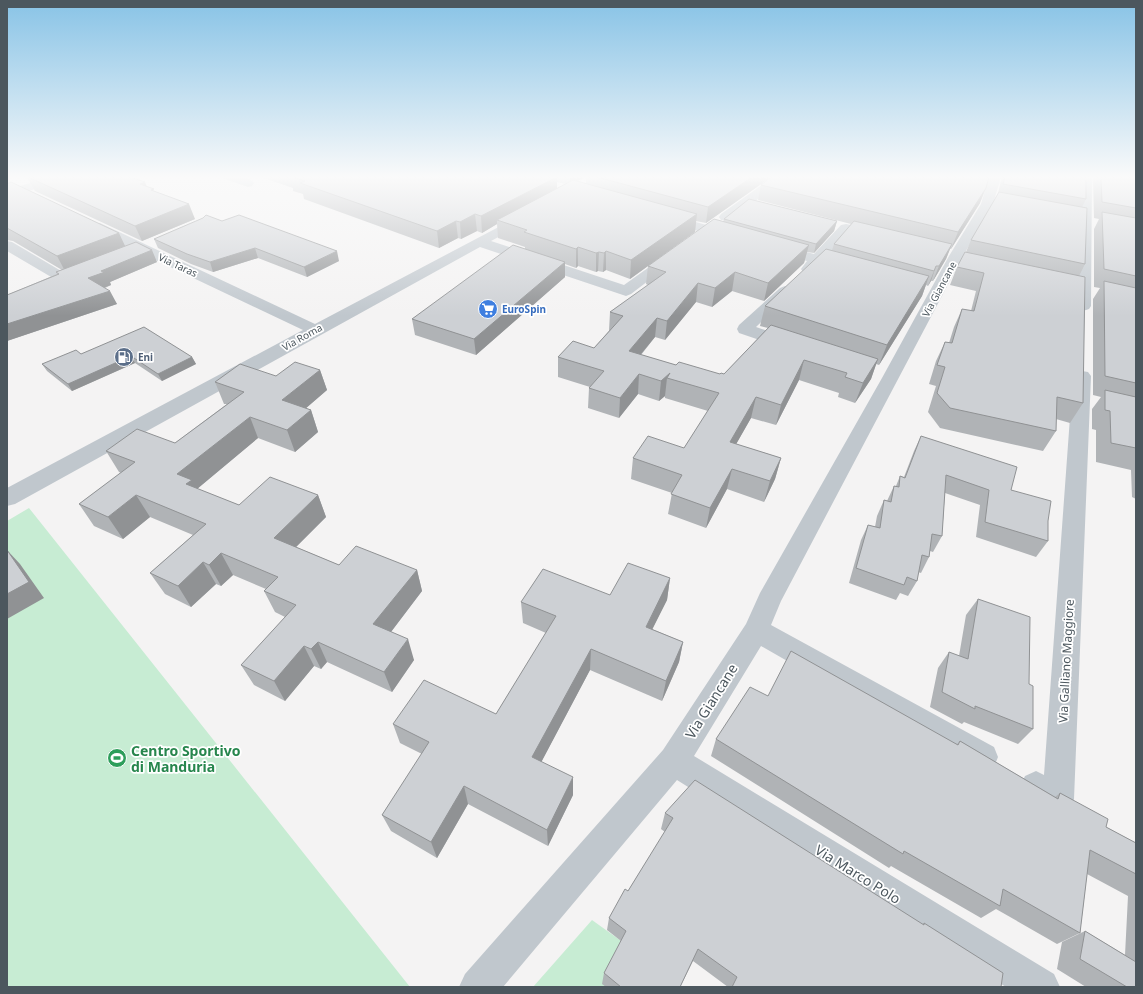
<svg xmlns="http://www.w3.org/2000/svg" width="1143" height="994" viewBox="0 0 1143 994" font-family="'Noto Sans',sans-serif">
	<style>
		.green { fill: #c7ecd3 }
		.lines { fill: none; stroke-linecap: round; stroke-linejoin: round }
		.minor { fill: #c0c7cd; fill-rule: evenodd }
		.wall { fill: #b0b3b6; fill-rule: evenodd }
		.shaded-wall { fill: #909294 }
		.building { fill: #cdd0d4; stroke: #909294 }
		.labels { text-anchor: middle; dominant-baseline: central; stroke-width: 3.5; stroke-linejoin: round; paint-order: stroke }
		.far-street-label { font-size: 10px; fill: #4c575e; stroke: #fff }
		.far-shop-label { font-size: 10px; font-weight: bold; fill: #366cbe; stroke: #fff; text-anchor: start }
		.far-service-label { font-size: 10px; font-weight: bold; fill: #4e5e75; stroke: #fff; text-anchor: start }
		.street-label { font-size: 12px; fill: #4c575e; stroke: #fff }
		.near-street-label { font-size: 14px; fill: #4c575e; stroke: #fff }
		.near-leisure-label { font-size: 14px; font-weight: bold; fill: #27864d; stroke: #fff; text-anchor: start }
	</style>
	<rect width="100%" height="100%" fill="#f4f3f3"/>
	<path class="green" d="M 29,508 L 410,987 L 7,987 L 7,521 Z
		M 592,920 L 624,943 L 606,987 L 533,987 Z"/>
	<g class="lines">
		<path class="minor" d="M 50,177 L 68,177 L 66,179 L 7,198 L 7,190 Z
			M 223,177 C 233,177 247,175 254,183 L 252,186 L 248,187 L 225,179 Z
			M 773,177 L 786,177 L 731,220 L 721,220 L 719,217 L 721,214 Z
			M 989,177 L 1001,177 L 993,204 L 963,256 L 781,601 L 771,625 L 994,747 L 998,757 L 994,767 L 983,772 L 972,767 L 761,646 L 694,756 L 1054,974 L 1060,987 L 1006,987 L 677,780 L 503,987 L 459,987 L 465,974 L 663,750 L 746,624 L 760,593 L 882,378 L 949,256 L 981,204 Z
			M 1080,177 L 1092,177 L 1091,306 L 1089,309 L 1083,311 L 1077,309 L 1075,306 Z
			M 525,213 L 530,214 L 532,217 L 530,220 L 491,241 L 624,285 L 666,255 L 671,254 L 676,255 L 678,258 L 631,294 L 626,296 L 480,247 L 15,504 L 7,506 L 7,488 L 303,330 L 90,229 L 88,226 L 90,223 L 100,223 L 315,324 Z
			M 667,214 L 735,233 L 737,236 L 735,239 L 730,240 L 662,221 L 660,218 L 662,215 Z
			M 846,224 L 851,225 L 853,228 L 826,258 L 849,264 L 851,267 L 849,270 L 844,271 L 820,265 C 814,271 811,274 803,272 L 801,269 L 807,261 L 771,251 L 769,248 L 771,245 L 776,244 L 814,254 L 841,225 Z
			M 7,241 L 12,242 L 68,275 L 70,278 L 68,281 L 63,282 L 58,281 L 7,251 Z
			M 785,286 L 790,288 L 793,291 L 790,294 L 756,327 L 795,340 L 798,344 L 795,348 L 789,349 L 783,348 L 739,333 L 737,329 L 739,325 L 780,288 Z
			M 1082,371 L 1088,372 L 1091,376 L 1074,799 L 1069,810 L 1058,815 L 1025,798 L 1020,787 L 1025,776 L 1036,771 L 1044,775 L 1073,376 L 1076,372 Z"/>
	</g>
	<path class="wall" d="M 27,177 L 147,186 L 195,219 L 142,241 L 35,191 Z
		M 261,177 L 586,177 L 577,181 L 586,184 L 586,177 L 771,177 L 706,223 L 696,221 L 695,232 L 630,279 L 606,270 L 603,272 L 598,271 L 596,272 L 578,266 L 576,268 L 565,264 L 565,277 L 476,355 L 415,335 L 412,319 L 525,249 L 525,247 L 498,238 L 497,224 L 482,233 L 477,231 L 461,239 L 458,238 L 439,248 L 304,199 L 303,194 L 293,191 L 293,188 ZM 557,182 L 566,184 L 557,189 Z
		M 1002,177 L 1086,177 L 1086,199 L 1082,207 L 1085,264 L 1079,276 L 1083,403 L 1070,423 L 1056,419 L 1056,431 L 1043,451 L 940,428 L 928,412 L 936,386 L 929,384 L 936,361 L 945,342 L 949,343 L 954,327 L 962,309 L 971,311 L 976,291 L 950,285 L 957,267 L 966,252 L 971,240 L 997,197 Z
		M 1093,177 L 1136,177 L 1136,499 L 1132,497 L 1131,470 L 1096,462 L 1096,430 L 1092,429 L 1092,409 L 1101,397 L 1093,395 L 1093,299 L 1100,288 L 1094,287 L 1094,229 L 1099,219 L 1094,218 Z
		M 7,184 L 126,246 L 157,262 L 110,282 L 111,285 L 105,288 L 117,304 L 7,341 L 7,295 L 57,274 L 56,272 L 62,270 L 13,241 L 7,240 Z
		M 761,185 L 980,203 L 951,249 L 950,249 L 946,259 L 933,281 L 931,281 L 928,286 L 926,285 L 922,296 L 879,365 L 876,364 L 871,379 L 855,403 L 838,397 L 839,393 L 799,380 L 776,425 L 751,418 L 736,444 L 781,458 L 775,479 L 764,502 L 727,489 L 706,528 L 668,514 L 672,493 L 631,479 L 633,458 L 684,448 L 708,411 L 665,398 L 665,396 L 659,401 L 638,394 L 619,418 L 588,408 L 589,388 L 590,387 L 558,377 L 558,357 L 594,348 L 609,331 L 610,312 L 648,285 L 646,284 L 648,266 L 723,222 L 724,219 L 837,221 L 834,231 L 814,253 L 807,252 L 804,263 L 764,301 L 732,291 L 712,307 L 696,302 L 665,340 L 655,337 L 641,355 L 676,365 L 720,374 L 724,374 L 768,328 L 760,326 L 765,306 L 832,250 L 834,244 L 851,224 L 758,200 Z
		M 222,221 L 339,261 L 307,277 L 258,258 L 213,272 L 191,264 L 158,248 L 154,239 Z
		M 81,354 L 192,357 L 196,364 L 162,381 L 135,363 L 72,391 L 47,371 L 42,364 Z
		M 320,370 L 327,390 L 306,408 L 311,410 L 318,432 L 295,452 L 258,438 L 197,489 L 239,505 L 318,495 L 326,517 L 296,547 L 339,565 L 417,570 L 422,591 L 391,632 L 414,660 L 392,692 L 327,662 L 321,669 L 314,666 L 285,701 L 254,685 L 241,665 L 285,617 L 275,612 L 264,591 L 266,589 L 233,575 L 221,586 L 216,584 L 191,607 L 165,594 L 150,573 L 193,535 L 150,517 L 123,539 L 94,526 L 79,504 L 121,473 L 119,472 L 106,451 L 175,443 L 227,404 L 224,404 L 215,382 L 276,376 Z
		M 921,436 L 1011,490 L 1048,521 L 1048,541 L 1036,557 L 976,537 L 980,505 L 945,493 L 942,536 L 933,552 L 930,551 L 929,557 L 921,573 L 918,572 L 917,581 L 908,596 L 900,593 L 896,600 L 849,583 L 861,540 L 868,525 L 875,527 L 877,516 L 884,500 L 887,501 L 894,486 L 896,486 L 900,476 L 904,477 L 914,451 Z
		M 670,578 L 667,600 L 652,629 L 683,642 L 679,662 L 662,701 L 590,670 L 541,762 L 573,795 L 548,846 L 468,804 L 437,858 L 391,831 L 382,815 L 422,754 L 400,743 L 393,724 L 496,714 L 546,633 L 523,623 L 521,602 L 610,595 Z
		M 978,599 L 1029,684 L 1033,729 L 1018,744 L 964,722 L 962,724 L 930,707 L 938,668 L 949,652 L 959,656 L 966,615 Z
		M 768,696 L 957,744 L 960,741 L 1055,797 L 1060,793 L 1106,827 L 1136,843 L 1136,987 L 1086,987 L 1057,969 L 1062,942 L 1085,931 L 1125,955 L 1128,896 L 1087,874 L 1080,933 L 1057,944 L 996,909 L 981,918 L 891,866 L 889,868 L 711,756 L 716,739 Z
		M 665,813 L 923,924 L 924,923 L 1001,987 L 728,987 L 693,961 L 680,987 L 606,987 L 602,984 L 604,973 L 621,941 L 607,930 L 609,918 L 628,891 L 665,832 L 661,829 Z"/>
	<path class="shaded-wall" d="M 557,177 L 557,192 L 497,220 L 497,224 L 482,233 L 481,216 Z
		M 570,177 L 586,177 L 570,185 Z
		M 752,177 L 771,177 L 706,223 L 708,207 Z
		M 145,182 L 151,197 L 140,184 Z
		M 986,188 L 980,203 L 951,249 L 958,232 Z
		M 189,204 L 195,219 L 142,241 L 135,226 Z
		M 475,214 L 477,231 L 461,239 L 460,222 Z
		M 697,214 L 695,232 L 630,279 L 631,260 Z
		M 456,221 L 458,238 L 439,248 L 437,231 Z
		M 837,221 L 834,231 L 814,253 L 816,244 Z
		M 119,233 L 126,248 L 65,271 L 57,256 Z
		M 952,244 L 946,259 L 933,281 L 939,266 Z
		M 809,245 L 804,263 L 764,301 L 768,283 Z
		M 578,247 L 578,266 L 576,268 L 576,249 Z
		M 255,248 L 258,258 L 213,272 L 210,262 Z
		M 152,250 L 157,262 L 110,282 L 111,285 L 95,291 L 88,278 L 101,271 Z
		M 337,251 L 339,261 L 307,277 L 304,267 Z
		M 606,251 L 606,270 L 603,272 L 604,253 Z
		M 599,252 L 598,271 L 596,272 L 596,253 Z
		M 565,262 L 565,277 L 476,355 L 474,339 Z
		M 936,266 L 931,281 L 928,286 Z
		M 735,272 L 732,291 L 712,307 L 715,288 Z
		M 929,276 L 922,296 L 879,365 L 887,345 Z
		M 698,283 L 696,302 L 665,340 L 667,321 Z
		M 110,291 L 117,304 L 7,341 L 7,324 Z
		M 657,318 L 655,337 L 627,371 L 629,351 Z
		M 131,356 L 135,363 L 72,391 L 68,384 Z
		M 192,357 L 196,364 L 162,381 L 158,374 Z
		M 878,359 L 871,379 L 855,403 L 863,383 Z
		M 804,360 L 799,380 L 776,425 L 781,405 Z
		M 320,370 L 327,390 L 290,422 L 282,400 Z
		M 670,373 L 667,378 L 665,396 L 659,401 L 661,381 Z
		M 639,374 L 638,394 L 619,418 L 620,398 Z
		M 756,397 L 751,418 L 726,462 L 730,442 Z
		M 311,410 L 318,432 L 295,452 L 287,430 Z
		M 250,417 L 258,438 L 197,489 L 203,501 L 177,474 Z
		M 781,458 L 775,479 L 764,502 L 770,481 Z
		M 732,469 L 727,489 L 706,528 L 710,508 Z
		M 136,495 L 150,517 L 123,539 L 108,517 Z
		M 318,495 L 326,517 L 283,560 L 274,538 Z
		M 7,550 L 20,564 L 44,598 L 7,619 Z
		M 221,553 L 233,575 L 221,586 L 209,565 Z
		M 203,562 L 216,584 L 191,607 L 178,586 Z
		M 417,570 L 422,591 L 381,645 L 373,624 Z
		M 670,578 L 667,600 L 643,648 L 646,627 Z
		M 408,639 L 414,660 L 392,692 L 384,672 Z
		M 318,642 L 327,662 L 321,669 L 311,649 Z
		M 683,642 L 679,662 L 662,701 L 666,681 Z
		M 304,646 L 314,666 L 285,701 L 274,681 Z
		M 591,649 L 590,670 L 534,776 L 532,757 Z
		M 573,777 L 573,795 L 548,846 L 547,830 Z
		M 464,786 L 468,804 L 437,858 L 431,842 Z"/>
	<path class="building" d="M 28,177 L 130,177 L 145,182 L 140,184 L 154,189 L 151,190 L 189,204 L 135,226 Z
		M 293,177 L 557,177 L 481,216 L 475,214 L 460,222 L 456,221 L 437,231 L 300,183 L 305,181 Z
		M 597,177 L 752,177 L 708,207 Z
		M 771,177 L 989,177 L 986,188 L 958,232 L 761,185 Z
		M 1005,177 L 1086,177 L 1086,199 L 1003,184 Z
		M 1101,177 L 1136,177 L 1136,208 L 1102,202 Z
		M 573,180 L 697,214 L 631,260 L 606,251 L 604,253 L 599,252 L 596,253 L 578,247 L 576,249 L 524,232 L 527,230 L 497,220 Z
		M 11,182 L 119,233 L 57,256 L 7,228 L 7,184 Z
		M 999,192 L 1087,208 L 1085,264 L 971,240 Z
		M 749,199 L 837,221 L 816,244 L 724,219 Z
		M 1102,212 L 1136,218 L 1136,276 L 1104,269 Z
		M 206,215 L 222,221 L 239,215 L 337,251 L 304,267 L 255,248 L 210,262 L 187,254 L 154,239 L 203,218 Z
		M 714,219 L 809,245 L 768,283 L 735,272 L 715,288 L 698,283 L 667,321 L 657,318 L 629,351 L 676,365 L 679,362 L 720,374 L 721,373 L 724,374 L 771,325 L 878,359 L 863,383 L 845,377 L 847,373 L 804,360 L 781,405 L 756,397 L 730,442 L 781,458 L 770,481 L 732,469 L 710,508 L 671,494 L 682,475 L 633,458 L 648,436 L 684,448 L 719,393 L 667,378 L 670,373 L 661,381 L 639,374 L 620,398 L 589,388 L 604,371 L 558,357 L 573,341 L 594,348 L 623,316 L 610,312 L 666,272 L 648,266 Z
		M 854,221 L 952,244 L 939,266 L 936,266 L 934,271 L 834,244 Z
		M 136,242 L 152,250 L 101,271 L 105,272 L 88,278 L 110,291 L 7,324 L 7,295 L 59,274 L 56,272 Z
		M 513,245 L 565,262 L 474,339 L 412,319 Z
		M 826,249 L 929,276 L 887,345 L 765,306 Z
		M 965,252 L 1085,277 L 1083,403 L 1057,397 L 1056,431 L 950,408 L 937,393 L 945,367 L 937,365 L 945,342 L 952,343 L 962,309 L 974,311 L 984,273 L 957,267 Z
		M 1104,281 L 1136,288 L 1136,383 L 1105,376 Z
		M 144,327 L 192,357 L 158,374 L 131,356 L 68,384 L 42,364 L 76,350 L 81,354 Z
		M 295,362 L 320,370 L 282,400 L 311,410 L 287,430 L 250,417 L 177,474 L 192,480 L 186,484 L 239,505 L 270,477 L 318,495 L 274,538 L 339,565 L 356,546 L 417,570 L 373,624 L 408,639 L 384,672 L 318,642 L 311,649 L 304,646 L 274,681 L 241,665 L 296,605 L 264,591 L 278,577 L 221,553 L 209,565 L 203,562 L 178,586 L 150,573 L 206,524 L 136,495 L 108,517 L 79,504 L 135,462 L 106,451 L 137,429 L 175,443 L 244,392 L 215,382 L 240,364 L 276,376 Z
		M 1105,390 L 1136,397 L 1136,448 L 1111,443 L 1110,411 L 1105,410 Z
		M 921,436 L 1017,467 L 1011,490 L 1051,501 L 1048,521 L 1048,541 L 985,522 L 989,490 L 946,475 L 942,536 L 932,534 L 929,557 L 922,555 L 917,581 L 907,577 L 904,585 L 856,568 L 868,525 L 880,528 L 884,500 L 891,502 L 894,486 L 899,487 L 900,476 L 905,478 Z
		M 7,550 L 29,582 L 7,594 Z
		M 628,563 L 670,578 L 646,627 L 683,642 L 666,681 L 591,649 L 532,757 L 573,777 L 547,830 L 464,786 L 431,842 L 382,815 L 429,742 L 393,724 L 424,680 L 496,714 L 556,616 L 521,602 L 543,569 L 610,595 Z
		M 978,599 L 1030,617 L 1029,684 L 1033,686 L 1033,729 L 975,706 L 975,709 L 942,692 L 949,652 L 968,659 Z
		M 791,651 L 958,745 L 960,741 L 1058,799 L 1060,793 L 1108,819 L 1106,827 L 1136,843 L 1136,874 L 1090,850 L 1080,933 L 1003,889 L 1000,906 L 904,851 L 903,854 L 716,739 L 750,687 L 768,696 Z
		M 695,780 L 924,925 L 924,923 L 1003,973 L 1001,987 L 732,987 L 737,977 L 698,949 L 680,987 L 621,987 L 604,973 L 626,931 L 609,918 L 625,889 L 628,891 L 673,818 L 665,813 Z
		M 1085,931 L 1136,962 L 1136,987 L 1127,987 L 1080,959 Z"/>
	<linearGradient id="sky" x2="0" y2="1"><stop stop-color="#88c3e6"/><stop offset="0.56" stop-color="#fafafa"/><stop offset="1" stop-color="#fafafa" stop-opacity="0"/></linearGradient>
	<rect width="1143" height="316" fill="url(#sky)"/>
	<defs>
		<g id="supermarket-disc" transform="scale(1)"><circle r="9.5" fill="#3f7fe0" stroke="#fff"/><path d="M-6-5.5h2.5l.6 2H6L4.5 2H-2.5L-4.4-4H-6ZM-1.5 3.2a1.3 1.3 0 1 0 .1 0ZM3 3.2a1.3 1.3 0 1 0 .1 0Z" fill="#fff"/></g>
		<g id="fuel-disc" transform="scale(1)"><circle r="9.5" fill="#5c6f8a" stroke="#fff"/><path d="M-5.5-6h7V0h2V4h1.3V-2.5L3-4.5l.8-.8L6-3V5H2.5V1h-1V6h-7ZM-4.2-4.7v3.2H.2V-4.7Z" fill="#fff"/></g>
		<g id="stadium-disc" transform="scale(1)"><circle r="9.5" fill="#2e9e5b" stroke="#fff"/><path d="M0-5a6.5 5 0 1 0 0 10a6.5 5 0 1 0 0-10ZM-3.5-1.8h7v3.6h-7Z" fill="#fff"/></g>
	</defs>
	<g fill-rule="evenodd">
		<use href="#supermarket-disc" x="488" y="309"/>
		<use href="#fuel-disc" x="124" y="357"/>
		<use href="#stadium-disc" x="117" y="758"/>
	</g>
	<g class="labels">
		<g class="far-street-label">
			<text transform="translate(178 265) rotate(25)">Via Taras</text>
			<text transform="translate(939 289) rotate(-62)">Via Giancane</text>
			<text transform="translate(302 337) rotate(-29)">Via Roma</text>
		</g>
		<g class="far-shop-label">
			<text x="502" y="309">EuroSpin</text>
		</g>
		<g class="far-service-label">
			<text x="138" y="357">Eni</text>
		</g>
		<g class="street-label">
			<text transform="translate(1066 661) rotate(-87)">Via Galliano Maggiore</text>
		</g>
		<g class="near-street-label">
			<text transform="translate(711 701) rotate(-58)">Via Giancane</text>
			<text transform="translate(858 874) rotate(32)">Via Marco Polo</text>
		</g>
		<g class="near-leisure-label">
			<text x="131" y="750">Centro Sportivo<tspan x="131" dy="16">di Manduria</tspan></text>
		</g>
	</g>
	<rect width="1143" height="994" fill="none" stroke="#4c575e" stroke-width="16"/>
</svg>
